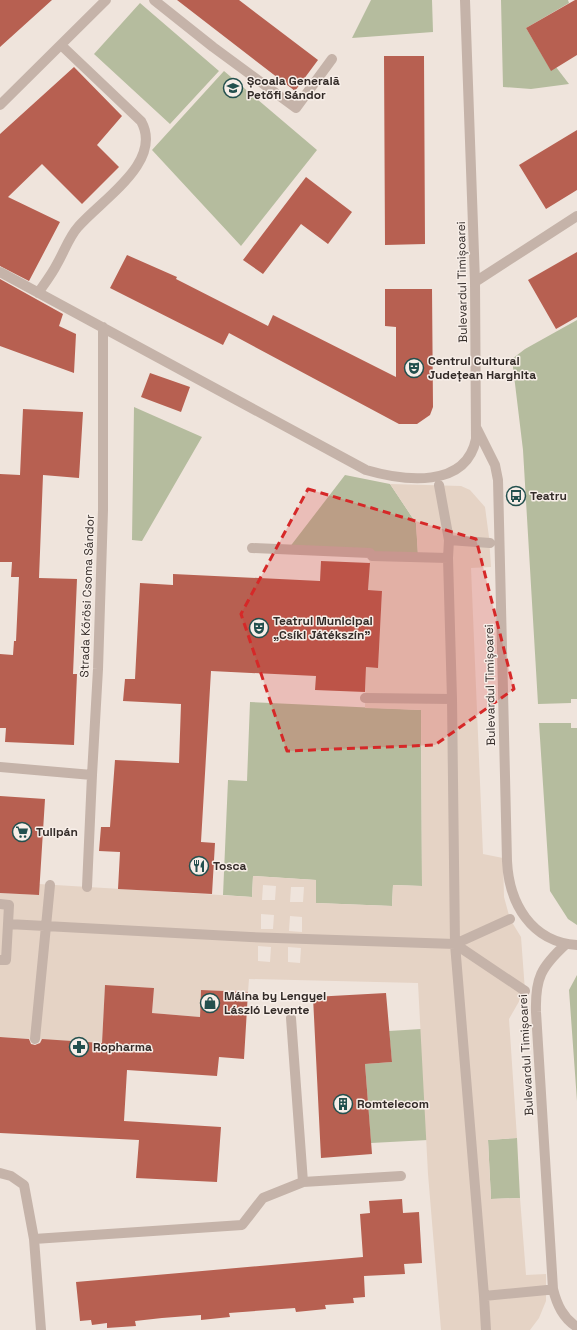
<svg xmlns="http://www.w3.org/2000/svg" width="577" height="1330" viewBox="0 0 577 1330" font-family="'Space Grotesk',sans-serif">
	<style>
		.green { fill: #b5bc9e }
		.plaza { fill: #e5d3c5; fill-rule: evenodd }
		.building { fill: #b76051 }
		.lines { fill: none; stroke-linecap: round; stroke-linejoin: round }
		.minor { stroke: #c5b3a9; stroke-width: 10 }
		.marked { fill: #d62828; fill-opacity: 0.2; stroke: #d62828; stroke-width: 3; stroke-dasharray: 8 5; stroke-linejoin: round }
		.labels { text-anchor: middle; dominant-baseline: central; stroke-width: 3; stroke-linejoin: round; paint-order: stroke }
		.poi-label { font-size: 12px; font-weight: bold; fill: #332b28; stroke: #f7eee8; text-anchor: start }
		.street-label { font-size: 12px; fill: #332b28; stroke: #f7eee8 }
	</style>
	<rect width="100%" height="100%" fill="#efe4dc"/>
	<path class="green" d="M 371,0 L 432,0 L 433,32 L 352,38 Z
		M 501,0 L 568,0 L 569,3 L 526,28 L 551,70 L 556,67 L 569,84 L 531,89 L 503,87 Z
		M 140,3 L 219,71 L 170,124 L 94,54 Z
		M 224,71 L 317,150 L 241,246 L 152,150 Z
		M 577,320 L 577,699 L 571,699 L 571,703 L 538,704 L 523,450 L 512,359 L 525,349 Z
		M 134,407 L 202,437 L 142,541 L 132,540 Z
		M 345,475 L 390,484 L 416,523 L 418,555 L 289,548 Z
		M 250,702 L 421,710 L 422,886 L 393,885 L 392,906 L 316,903 L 316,880 L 253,876 L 252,897 L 223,895 L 228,780 L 247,781 Z
		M 539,723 L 571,723 L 571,728 L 577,728 L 577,925 L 568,919 L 550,891 Z
		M 577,975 L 577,1101 L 569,990 Z
		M 421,1029 L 428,1140 L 371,1143 L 365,1064 L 392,1062 L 389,1031 Z
		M 517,1138 L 520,1198 L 491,1199 L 488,1140 Z"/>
	<path class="plaza" d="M 390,484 L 461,486 L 470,490 L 485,507 L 489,537 L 491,567 L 471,568 L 483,854 L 503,858 L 504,897 L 510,919 L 521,937 L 525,991 L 509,1019 L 517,1138 L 488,1140 L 491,1199 L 520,1198 L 526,1275 L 546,1274 L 546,1301 L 539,1318 L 530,1330 L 441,1330 L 428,1174 L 418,983 L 249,979 L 248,992 L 201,990 L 200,1017 L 152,1013 L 154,988 L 105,985 L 102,1043 L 0,1037 L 0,893 L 38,895 L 39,884 L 252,897 L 253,876 L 316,880 L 316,903 L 392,906 L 393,885 L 422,886 L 421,710 L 365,708 L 366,667 L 378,668 L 382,591 L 368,590 L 370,553 L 418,555 L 416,523 ZM 263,885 L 276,886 L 275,900 L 262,900 ZM 291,887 L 304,887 L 303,902 L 290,902 ZM 261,914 L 274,915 L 273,929 L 261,929 ZM 290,916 L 302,917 L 302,932 L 289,931 ZM 258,946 L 271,947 L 270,962 L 258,961 ZM 288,947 L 301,948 L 300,963 L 288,962 Z"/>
	<path class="building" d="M 0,0 L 52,0 L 0,47 Z
		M 177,0 L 239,0 L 318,60 L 295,91 Z
		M 575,0 L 577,0 L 577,55 L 551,71 L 526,28 Z
		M 384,56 L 424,56 L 425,244 L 385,245 Z
		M 74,67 L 122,116 L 97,145 L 119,167 L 82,204 L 42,164 L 8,197 L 60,222 L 29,281 L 0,266 L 0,134 Z
		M 577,130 L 577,190 L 546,209 L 519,165 Z
		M 306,177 L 352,212 L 328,244 L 301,224 L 263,274 L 243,260 Z
		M 577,252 L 577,317 L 556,329 L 528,280 Z
		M 127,255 L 177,277 L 176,279 L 268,326 L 273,315 L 396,377 L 396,327 L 385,326 L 385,289 L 432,289 L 433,407 L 430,415 L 417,424 L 399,424 L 229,333 L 223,345 L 110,288 Z
		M 0,279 L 63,314 L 59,326 L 76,334 L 74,373 L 0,346 Z
		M 150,373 L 190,387 L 181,412 L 141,397 Z
		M 23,409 L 83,412 L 79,478 L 43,475 L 39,578 L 77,579 L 73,674 L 77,674 L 74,745 L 5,742 L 6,728 L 0,728 L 0,654 L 13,655 L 14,641 L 16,641 L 19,577 L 11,577 L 12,562 L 0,562 L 0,474 L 20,475 Z
		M 321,561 L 370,563 L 368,590 L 382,591 L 378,668 L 366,667 L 365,692 L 315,690 L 316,676 L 211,671 L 201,842 L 215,843 L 212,894 L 118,889 L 120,852 L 99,851 L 101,827 L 110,827 L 115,760 L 179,763 L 181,704 L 123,701 L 125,679 L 135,679 L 140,583 L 173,585 L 173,574 L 320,581 Z
		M 0,796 L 45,799 L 39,895 L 0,893 Z
		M 105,985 L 154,988 L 152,1013 L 200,1017 L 201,990 L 248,992 L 244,1059 L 219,1057 L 217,1076 L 127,1070 L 124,1121 L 221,1127 L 217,1182 L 136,1178 L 139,1140 L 0,1133 L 0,1037 L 29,1039 L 31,1044 L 35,1045 L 40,1043 L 42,1039 L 102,1043 Z
		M 386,993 L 392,1062 L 365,1064 L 372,1154 L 321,1158 L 313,997 Z
		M 402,1199 L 403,1213 L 419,1212 L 422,1263 L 404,1264 L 405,1274 L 364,1276 L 365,1297 L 353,1298 L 354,1303 L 325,1305 L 326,1309 L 296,1312 L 295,1308 L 229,1313 L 230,1317 L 201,1320 L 201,1315 L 162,1318 L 135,1321 L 136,1326 L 107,1328 L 107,1323 L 92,1325 L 91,1320 L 80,1321 L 76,1282 L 363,1257 L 360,1214 L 370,1213 L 369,1201 Z"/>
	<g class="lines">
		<path class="minor" d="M 154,0 L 213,47 L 296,108 L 332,59
			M 0,105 L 106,0
			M 0,272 L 366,470 C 404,481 466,489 476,439 L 475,282 L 465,0
			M 475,282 L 577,216
			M 38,293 C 45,283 52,274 57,264 C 64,252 69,237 78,227 C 101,200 164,162 141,121 L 61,45
			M 477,429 L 495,465 L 498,480 L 507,861 C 509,903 531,942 577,945
			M 439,485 L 449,540 L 490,543
			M 252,548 L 370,553 L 372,556 L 448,558 L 449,540
			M 365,698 L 452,699 L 448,558
			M 0,767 L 92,775 L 98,669 L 103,510 L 103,327
			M 87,887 L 92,775
			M 0,904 L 9,905 L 8,924
			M 510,919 L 455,944 L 525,991
			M 455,944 L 484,1296 L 547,1290
			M 566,944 C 541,967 535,978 536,1012 L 553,1289 C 557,1305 563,1318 577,1327
			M 0,960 L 6,960 L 8,924 L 250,937 L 455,944 L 452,699
			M 291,1018 L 303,1182
			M 35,1039 L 50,885
			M 0,1173 L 11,1176 L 24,1185 L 34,1239 L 41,1330
			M 34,1239 L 242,1225 L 263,1198 L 303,1182 L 401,1176
			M 484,1296 L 486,1330"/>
	</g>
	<path class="marked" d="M 308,489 L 476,539 L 514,689 L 435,745 L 287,751 L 241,614 Z"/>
	<defs>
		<g id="school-ring" transform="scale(1)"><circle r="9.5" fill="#f7eee8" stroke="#23504e" stroke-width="1.5"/><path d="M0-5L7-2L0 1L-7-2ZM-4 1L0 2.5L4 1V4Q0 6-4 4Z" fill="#23504e"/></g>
		<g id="theatre-ring" transform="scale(1)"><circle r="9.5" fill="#f7eee8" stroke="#23504e" stroke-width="1.5"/><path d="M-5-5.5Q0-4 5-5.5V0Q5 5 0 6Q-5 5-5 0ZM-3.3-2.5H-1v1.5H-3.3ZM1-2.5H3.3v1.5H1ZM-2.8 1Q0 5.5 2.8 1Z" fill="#23504e"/></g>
		<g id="bus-ring" transform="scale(1)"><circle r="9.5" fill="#f7eee8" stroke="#23504e" stroke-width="1.5"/><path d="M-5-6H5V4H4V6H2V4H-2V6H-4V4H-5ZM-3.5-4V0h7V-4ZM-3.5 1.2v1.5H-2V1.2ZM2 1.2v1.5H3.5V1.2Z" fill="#23504e"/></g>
		<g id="supermarket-ring" transform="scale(1)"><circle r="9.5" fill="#f7eee8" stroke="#23504e" stroke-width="1.5"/><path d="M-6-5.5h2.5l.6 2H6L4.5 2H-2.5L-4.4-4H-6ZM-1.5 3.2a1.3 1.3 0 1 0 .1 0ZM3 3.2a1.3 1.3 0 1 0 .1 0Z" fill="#23504e"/></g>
		<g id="restaurant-ring" transform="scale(1)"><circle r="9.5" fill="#f7eee8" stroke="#23504e" stroke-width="1.5"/><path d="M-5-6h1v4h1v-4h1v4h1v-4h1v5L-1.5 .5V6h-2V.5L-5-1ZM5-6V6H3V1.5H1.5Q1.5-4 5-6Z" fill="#23504e"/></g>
		<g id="shop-ring" transform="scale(1)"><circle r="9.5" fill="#f7eee8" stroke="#23504e" stroke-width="1.5"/><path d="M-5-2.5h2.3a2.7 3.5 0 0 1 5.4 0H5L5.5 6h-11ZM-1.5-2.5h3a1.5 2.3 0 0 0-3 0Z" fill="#23504e"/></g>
		<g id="pharmacy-ring" transform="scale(1)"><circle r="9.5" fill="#f7eee8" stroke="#23504e" stroke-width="1.5"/><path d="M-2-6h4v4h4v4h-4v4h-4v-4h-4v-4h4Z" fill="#23504e"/></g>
		<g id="building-ring" transform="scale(1)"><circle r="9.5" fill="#f7eee8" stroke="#23504e" stroke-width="1.5"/><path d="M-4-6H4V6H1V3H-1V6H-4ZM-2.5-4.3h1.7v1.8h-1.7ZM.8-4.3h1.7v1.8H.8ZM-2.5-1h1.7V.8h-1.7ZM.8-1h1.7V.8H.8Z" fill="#23504e"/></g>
	</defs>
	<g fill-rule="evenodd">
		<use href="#school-ring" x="233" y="88"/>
		<use href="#theatre-ring" x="414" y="368"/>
		<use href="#bus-ring" x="516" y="496"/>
		<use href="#theatre-ring" x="259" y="628"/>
		<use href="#supermarket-ring" x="22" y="832"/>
		<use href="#restaurant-ring" x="199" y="866"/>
		<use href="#shop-ring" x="210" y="1003"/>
		<use href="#pharmacy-ring" x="79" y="1047"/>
		<use href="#building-ring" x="343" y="1104"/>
	</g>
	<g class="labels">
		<g class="poi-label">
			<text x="247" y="81">Școala Generală<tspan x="247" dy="14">Petőfi Sándor</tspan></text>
			<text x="428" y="361">Centrul Cultural<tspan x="428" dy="14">Județean Harghita</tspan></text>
			<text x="530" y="496">Teatru</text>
			<text x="273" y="621">Teatrul Municipal<tspan x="273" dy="14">„Csíki Játékszín”</tspan></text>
			<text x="36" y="832">Tulipán</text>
			<text x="213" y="866">Tosca</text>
			<text x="224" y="996">Málna by Lengyel<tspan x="224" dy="14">László Levente</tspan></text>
			<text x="93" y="1047">Ropharma</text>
			<text x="357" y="1104">Romtelecom</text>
		</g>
		<g class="street-label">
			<text transform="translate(462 282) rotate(-91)">Bulevardul Timișoarei</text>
			<text transform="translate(87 596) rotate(-88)">Strada Kőrösi Csoma Sándor</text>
			<text transform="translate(490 685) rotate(-91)">Bulevardul Timișoarei</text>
			<text transform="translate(526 1055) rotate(-93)">Bulevardul Timișoarei</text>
		</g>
	</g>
</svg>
